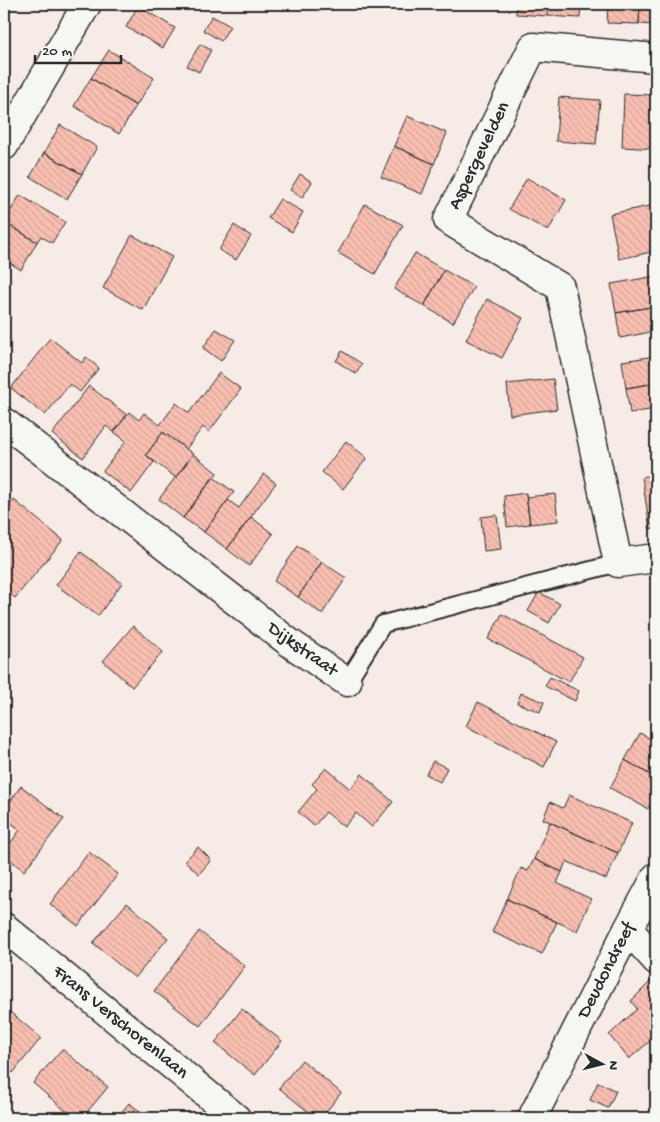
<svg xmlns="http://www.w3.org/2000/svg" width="660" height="1122" viewBox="0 0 660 1122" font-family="'Gochi Hand',sans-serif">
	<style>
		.building { fill: url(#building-back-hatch); stroke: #2b2b2b }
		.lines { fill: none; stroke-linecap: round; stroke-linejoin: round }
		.service-casing { stroke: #2b2b2b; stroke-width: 20 }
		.minor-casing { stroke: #2b2b2b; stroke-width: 31 }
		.service { stroke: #f6f6f2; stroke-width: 16 }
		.minor { stroke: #f6f6f2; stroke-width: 28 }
		.labels { text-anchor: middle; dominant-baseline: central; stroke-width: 4; stroke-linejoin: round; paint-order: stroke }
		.street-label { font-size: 19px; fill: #2b2b2b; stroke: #f6f6f2 }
	</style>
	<defs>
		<pattern id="building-back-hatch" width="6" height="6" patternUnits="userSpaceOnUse" patternTransform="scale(1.25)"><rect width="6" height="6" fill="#fabfb3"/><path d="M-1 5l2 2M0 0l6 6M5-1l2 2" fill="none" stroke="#d6a49a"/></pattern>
	</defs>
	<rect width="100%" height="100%" fill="#f7ebe5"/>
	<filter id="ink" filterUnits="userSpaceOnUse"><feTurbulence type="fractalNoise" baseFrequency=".02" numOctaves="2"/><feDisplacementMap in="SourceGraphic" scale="10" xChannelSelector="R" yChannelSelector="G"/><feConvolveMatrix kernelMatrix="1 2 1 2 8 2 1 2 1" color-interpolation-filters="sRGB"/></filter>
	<g filter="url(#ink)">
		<path class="building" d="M 516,4 L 548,4 L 548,16 L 516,14 Z
			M 548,4 L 581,4 L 580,18 L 548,16 Z
			M 608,4 L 640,4 L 639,24 L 607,23 Z
			M 640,4 L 656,4 L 656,25 L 639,24 Z
			M 138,6 L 175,28 L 163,48 L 126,27 Z
			M 212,16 L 230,26 L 221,41 L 203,30 Z
			M 200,44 L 211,50 L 199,72 L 187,66 Z
			M 109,50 L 154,78 L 136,106 L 91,78 Z
			M 91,78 L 136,106 L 119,134 L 74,106 Z
			M 624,94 L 656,95 L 656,149 L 622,147 Z
			M 559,97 L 600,100 L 596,144 L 556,141 Z
			M 407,116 L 447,133 L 434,164 L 394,146 Z
			M 60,125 L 97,147 L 82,174 L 44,153 Z
			M 394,146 L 434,164 L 422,194 L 381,177 Z
			M 44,153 L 82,174 L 67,199 L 30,177 Z
			M 300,174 L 312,182 L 302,198 L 290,190 Z
			M 527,178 L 566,200 L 548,231 L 509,209 Z
			M 20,195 L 65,222 L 52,243 L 41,236 L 37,242 L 4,222 Z
			M 280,199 L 303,212 L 292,232 L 268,218 Z
			M 365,204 L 403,225 L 375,274 L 338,253 Z
			M 655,205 L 656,251 L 619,259 L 610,214 Z
			M 4,222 L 37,242 L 21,270 L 4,259 Z
			M 234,225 L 251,236 L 236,260 L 219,250 Z
			M 132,235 L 172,257 L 143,310 L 103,288 Z
			M 415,253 L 444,270 L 424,306 L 394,289 Z
			M 444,270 L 474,287 L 453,323 L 424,306 Z
			M 656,276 L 656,306 L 616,313 L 611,284 Z
			M 487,299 L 523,318 L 502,358 L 466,340 Z
			M 656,306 L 656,331 L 620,338 L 616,313 Z
			M 216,329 L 235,340 L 221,361 L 203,348 Z
			M 50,338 L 82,363 L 86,357 L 99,368 L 80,392 L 70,384 L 45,415 L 11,388 Z
			M 342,351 L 362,364 L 356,374 L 336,361 Z
			M 656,356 L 656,383 L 626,388 L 622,361 Z
			M 219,373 L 241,389 L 209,432 L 203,427 L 186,449 L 163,432 L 146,455 L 154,462 L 131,493 L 103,471 L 126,441 L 114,432 L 129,412 L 139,420 L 144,413 L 160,425 L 176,403 L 189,413 Z
			M 553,379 L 557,409 L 510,415 L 507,384 Z
			M 656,383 L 656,409 L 630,413 L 626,388 Z
			M 89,386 L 127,415 L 114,432 L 106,426 L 83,458 L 52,434 Z
			M 163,432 L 193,454 L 176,478 L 146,455 Z
			M 346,441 L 367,458 L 343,489 L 322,472 Z
			M 193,454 L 217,473 L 183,518 L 159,499 Z
			M 264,474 L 276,483 L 227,549 L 204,532 L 228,500 L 239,508 Z
			M 656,474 L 656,528 L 650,529 L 642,477 Z
			M 213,477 L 234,492 L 204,532 L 183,518 Z
			M 526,493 L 530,524 L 507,527 L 504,496 Z
			M 555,494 L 558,521 L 530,524 L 526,497 Z
			M 14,500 L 63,540 L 15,598 L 4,589 L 4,513 Z
			M 497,515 L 501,549 L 484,551 L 481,517 Z
			M 251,517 L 273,534 L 249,566 L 227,549 Z
			M 298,546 L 322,562 L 298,597 L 274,581 Z
			M 81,552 L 122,583 L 98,616 L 56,585 Z
			M 322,562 L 346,578 L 322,614 L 298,597 Z
			M 539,592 L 560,604 L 549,623 L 528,611 Z
			M 502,614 L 583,657 L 569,682 L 488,639 Z
			M 133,626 L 163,652 L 132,687 L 103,661 Z
			M 550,677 L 579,691 L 575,701 L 545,686 Z
			M 521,693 L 544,702 L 540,712 L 517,703 Z
			M 478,702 L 556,742 L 544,767 L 466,726 Z
			M 640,733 L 656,742 L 656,778 L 625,760 Z
			M 625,760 L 656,778 L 656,793 L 648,809 L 610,788 Z
			M 433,761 L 447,768 L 440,782 L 426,774 Z
			M 326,768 L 350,789 L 362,774 L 393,802 L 372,827 L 356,813 L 344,827 L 326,812 L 314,826 L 298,812 L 317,789 L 312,784 Z
			M 21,786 L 64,819 L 24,871 L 4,855 L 4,852 L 20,830 L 4,817 L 4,810 Z
			M 569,795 L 632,823 L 618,853 L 543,819 L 550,802 L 563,808 Z
			M 550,822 L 618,853 L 606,879 L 566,861 L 562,872 L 534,859 Z
			M 198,847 L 211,860 L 199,874 L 185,861 Z
			M 89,852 L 118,874 L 78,926 L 50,904 Z
			M 534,859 L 562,872 L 557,883 L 591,899 L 577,931 L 507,899 L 521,868 L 528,871 Z
			M 507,899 L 557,922 L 542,954 L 492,932 Z
			M 127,903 L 168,938 L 135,978 L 93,943 Z
			M 199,931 L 245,966 L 200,1026 L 154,991 Z
			M 652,980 L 656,985 L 656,1036 L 629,1059 L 609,1035 L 637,1009 L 631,1001 Z
			M 4,1007 L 41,1038 L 13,1073 L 4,1066 Z
			M 242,1009 L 282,1041 L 255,1075 L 215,1043 Z
			M 62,1049 L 108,1087 L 82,1118 L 74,1118 L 33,1083 Z
			M 302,1060 L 341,1093 L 321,1118 L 316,1118 L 279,1088 Z
			M 598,1082 L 616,1091 L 608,1108 L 590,1100 Z
			M 129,1103 L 149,1118 L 117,1118 Z"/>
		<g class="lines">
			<g class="service-casing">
				<path id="service" d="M 347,682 L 383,624 L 618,563"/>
			</g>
			<g class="minor-casing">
				<path id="minor" d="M 656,58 L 533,47 L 448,220 L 560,287 L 618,563 L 656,558
					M 4,146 L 87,4
					M 4,422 L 290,643 L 347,682
					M 4,927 L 236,1118
					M 628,929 L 656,960
					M 532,1118 L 628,929 L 656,877"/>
			</g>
			<use href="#service" class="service"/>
			<use href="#minor" class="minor"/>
		</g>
	</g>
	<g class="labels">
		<g class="street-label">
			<text transform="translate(480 156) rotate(-64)">Aspergevelden</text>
			<text transform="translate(302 650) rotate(35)">Dijkstraat</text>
			<text transform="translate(607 971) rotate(-63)">Deudondreef</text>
			<text transform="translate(120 1023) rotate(39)">Frans Verschorenlaan</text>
		</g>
	</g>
	<rect width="660" height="1122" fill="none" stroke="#f6f6f2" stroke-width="20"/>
	<rect x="10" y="10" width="640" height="1102" fill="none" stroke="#2b2b2b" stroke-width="2" filter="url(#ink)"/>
	<g transform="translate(602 1064) rotate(97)" stroke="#f6f6f2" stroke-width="4" paint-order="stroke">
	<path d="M0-4L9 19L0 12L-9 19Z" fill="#2b2b2b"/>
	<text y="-8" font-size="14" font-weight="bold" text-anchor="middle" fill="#2b2b2b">N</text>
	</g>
	<path d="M35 55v8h86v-8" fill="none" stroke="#2b2b2b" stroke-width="2.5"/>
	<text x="42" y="55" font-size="15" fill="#2b2b2b" stroke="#f6f6f2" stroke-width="4" paint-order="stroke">20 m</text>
</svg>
